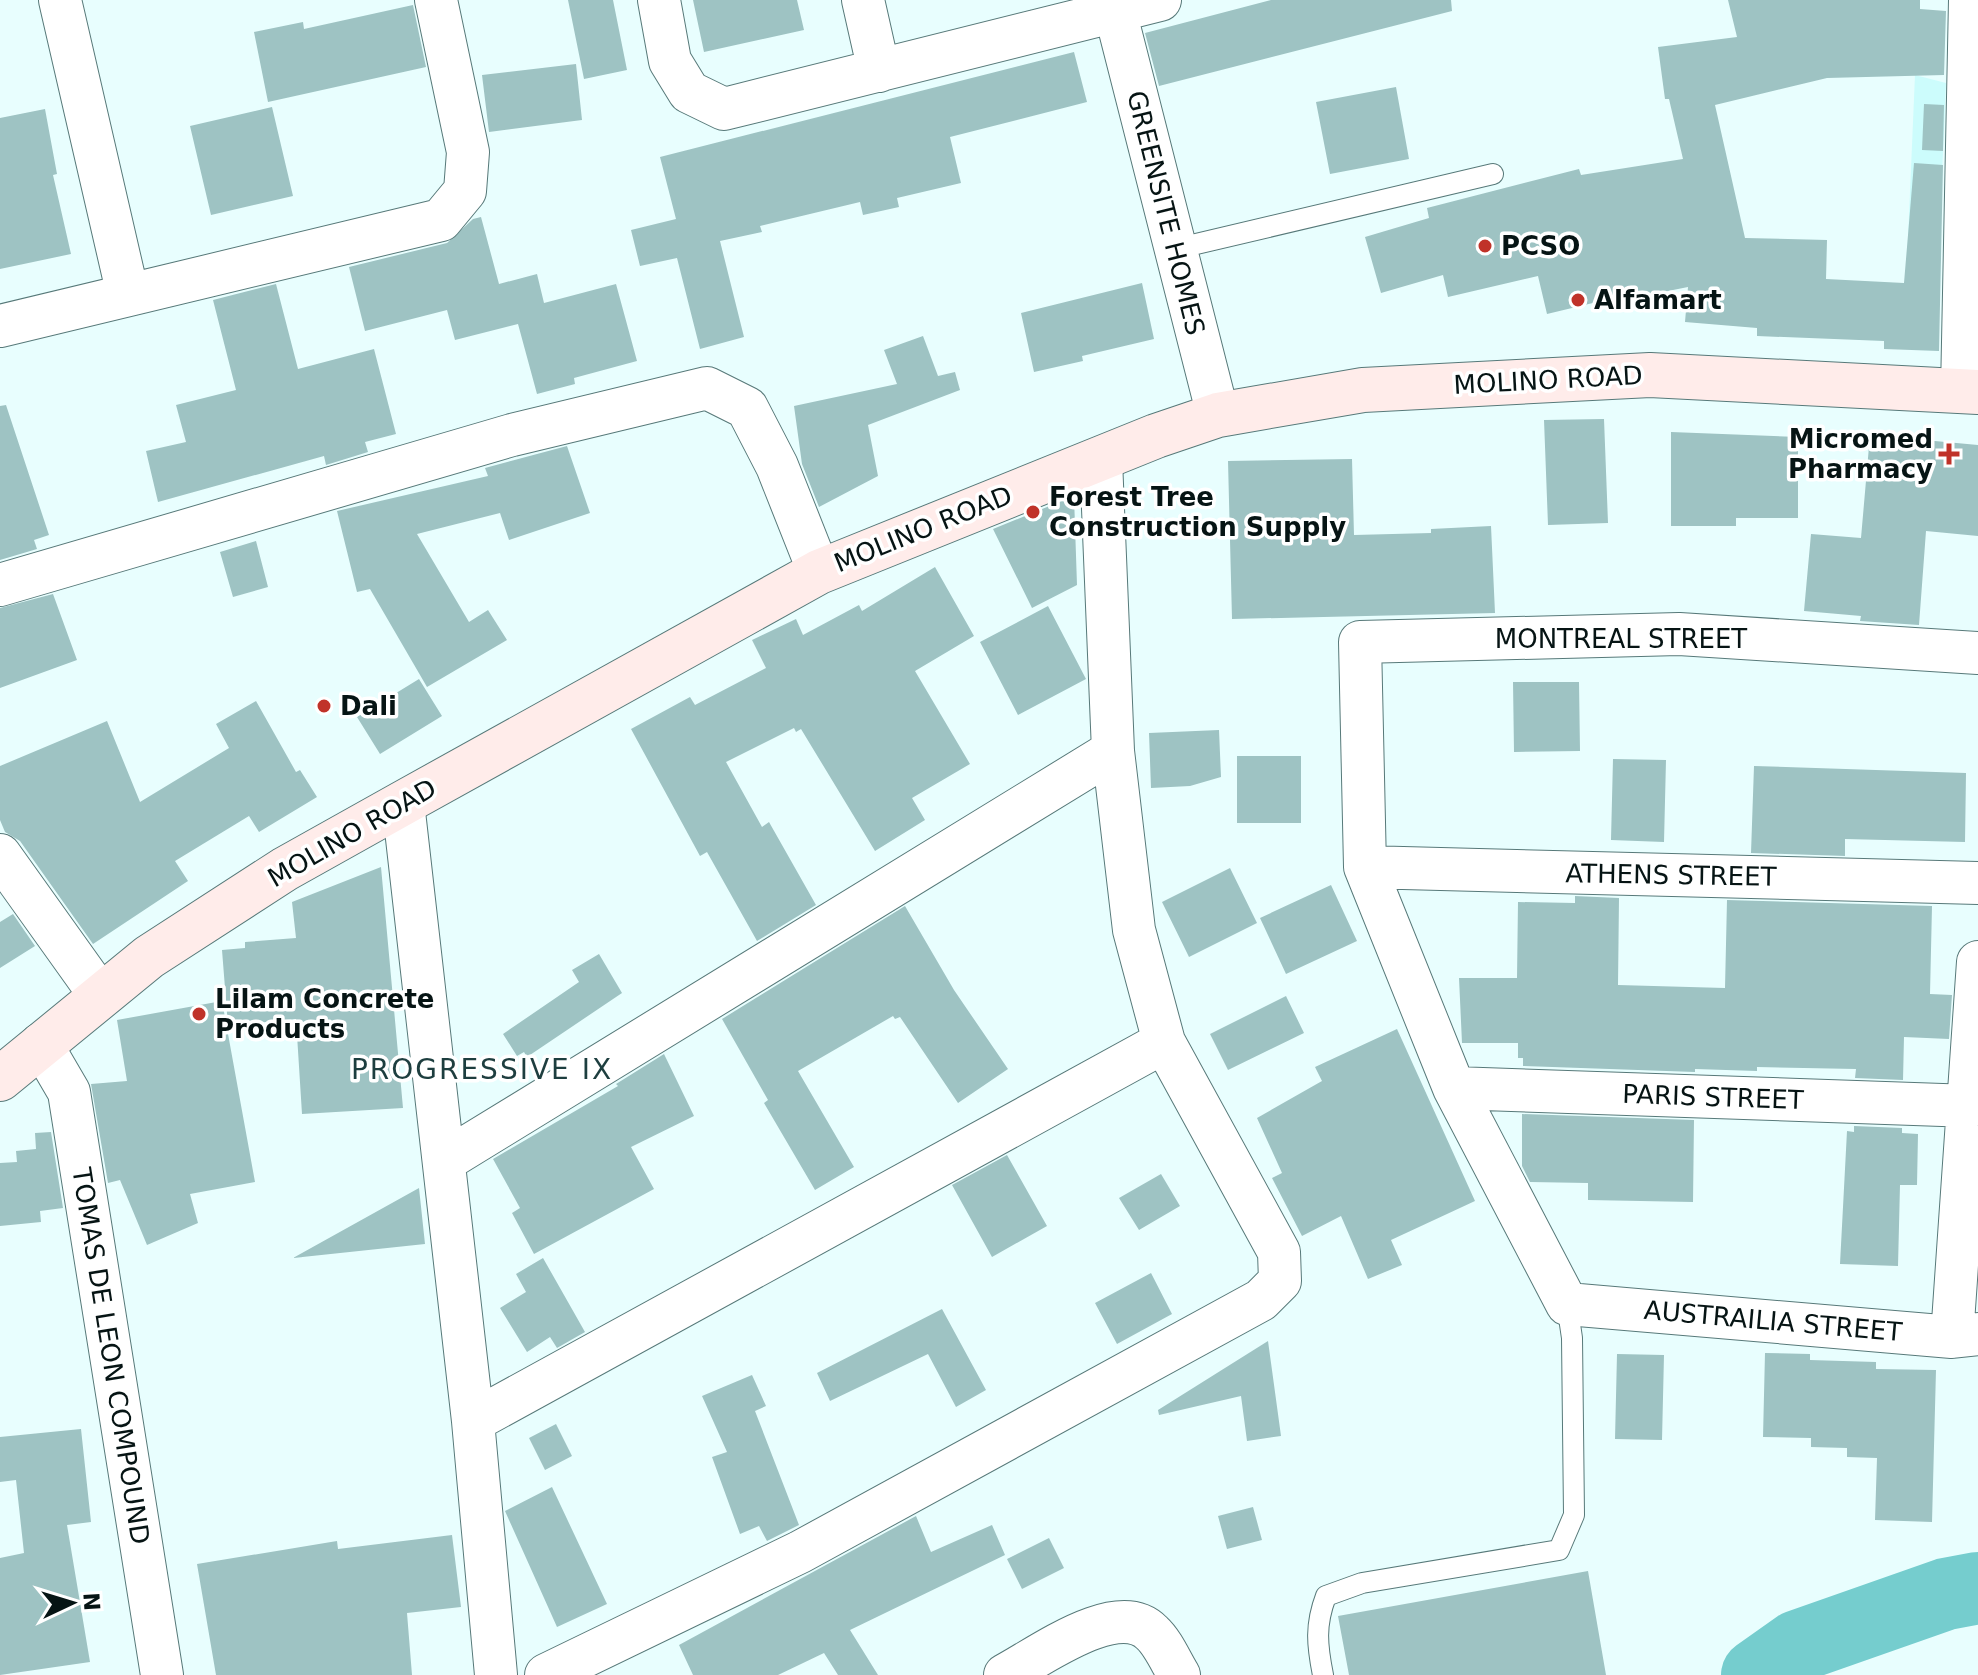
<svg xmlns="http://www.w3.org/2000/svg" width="1978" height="1675" viewBox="0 0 1978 1675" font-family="'DejaVu Sans',sans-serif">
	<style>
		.built { fill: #ccfcfc }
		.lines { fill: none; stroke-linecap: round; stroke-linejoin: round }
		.river { stroke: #75cdce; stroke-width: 72 }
		.building { fill: #9ec3c3 }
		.lane-casing { stroke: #577979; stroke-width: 22 }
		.street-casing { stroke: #577979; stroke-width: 44 }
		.secondary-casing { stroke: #577979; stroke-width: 46 }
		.lane { stroke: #fff; stroke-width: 20 }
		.street { stroke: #fff; stroke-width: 42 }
		.secondary { stroke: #ffecea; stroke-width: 44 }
		.poi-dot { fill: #c03229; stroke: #fff; stroke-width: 3 }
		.labels { text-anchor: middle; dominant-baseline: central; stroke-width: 7; stroke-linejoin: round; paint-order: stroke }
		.street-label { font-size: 26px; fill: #061414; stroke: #fff }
		.poi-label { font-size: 26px; font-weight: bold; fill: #061414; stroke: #fff; text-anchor: start }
		.neighbourhood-label { font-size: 28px; letter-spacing: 2px; fill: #1d3e3f; stroke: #fff }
	</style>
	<rect width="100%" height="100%" fill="#e8fefe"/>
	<path class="built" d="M 1915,75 L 1946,83 L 1937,290 L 1906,286 Z"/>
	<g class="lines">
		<path class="river" d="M 1757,1675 L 1798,1646 L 1946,1594 L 1978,1588"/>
	</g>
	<path class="building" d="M 568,0 L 613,0 L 627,70 L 584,79 Z
		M 693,0 L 797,0 L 804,30 L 704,52 Z
		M 1271,0 L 1451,0 L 1452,11 L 1159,86 L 1145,33 Z
		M 1728,0 L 1920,0 L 1920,9 L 1946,11 L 1944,75 L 1827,78 L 1715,105 L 1745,238 L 1827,240 L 1826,279 L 1904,283 L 1914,163 L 1943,165 L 1939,351 L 1884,349 L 1884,341 L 1757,336 L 1757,328 L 1685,322 L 1688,287 L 1623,300 L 1622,296 L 1547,314 L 1538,276 L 1448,297 L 1443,275 L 1381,293 L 1365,237 L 1429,218 L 1427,208 L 1579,169 L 1581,175 L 1683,159 L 1669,99 L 1665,99 L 1658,47 L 1737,37 Z
		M 413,5 L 426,67 L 268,102 L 254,32 L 303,22 L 304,29 Z
		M 1074,52 L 1087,102 L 950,137 L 961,183 L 897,198 L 899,207 L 863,215 L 860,202 L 760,226 L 762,232 L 720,241 L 744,337 L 700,349 L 677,258 L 640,266 L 631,230 L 676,219 L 660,157 Z
		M 576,64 L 582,120 L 489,132 L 482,75 Z
		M 1396,87 L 1409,159 L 1330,174 L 1316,102 Z
		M 1924,104 L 1944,105 L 1943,151 L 1922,150 Z
		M 272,107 L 293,196 L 211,215 L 190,126 Z
		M 45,109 L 57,174 L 53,175 L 71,254 L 0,269 L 0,118 Z
		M 481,217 L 499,284 L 537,274 L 544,303 L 616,284 L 637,361 L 574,378 L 575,384 L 537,394 L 518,324 L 455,340 L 447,310 L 365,331 L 349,267 L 447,243 L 473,219 Z
		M 1142,283 L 1154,339 L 1082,356 L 1083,361 L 1034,372 L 1021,313 Z
		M 276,284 L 298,369 L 374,349 L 396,434 L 365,442 L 368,452 L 326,465 L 324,456 L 158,502 L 146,451 L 186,442 L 176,405 L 236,390 L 213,300 Z
		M 923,336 L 938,376 L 955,372 L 960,390 L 868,425 L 878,476 L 819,507 L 802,464 L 794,406 L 897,384 L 884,350 Z
		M 6,405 L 49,535 L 34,540 L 37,549 L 0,560 L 0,406 Z
		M 1604,419 L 1608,523 L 1548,525 L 1544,420 Z
		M 1671,432 L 1798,437 L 1798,518 L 1736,518 L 1736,526 L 1671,526 Z
		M 1870,435 L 1978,445 L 1978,536 L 1926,531 L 1919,625 L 1860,621 L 1861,616 L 1804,611 L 1811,534 L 1861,538 Z
		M 567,446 L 590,513 L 509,540 L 500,513 L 417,534 L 469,622 L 488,610 L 507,640 L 427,687 L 370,589 L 357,592 L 337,511 L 488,476 L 485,468 Z
		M 1352,459 L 1354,535 L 1431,533 L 1431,529 L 1491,526 L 1495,613 L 1232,619 L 1228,461 Z
		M 1074,496 L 1077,585 L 1032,608 L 993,529 Z
		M 256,541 L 268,587 L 233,597 L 220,552 Z
		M 935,567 L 974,636 L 915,671 L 970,764 L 912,798 L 925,820 L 875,851 L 801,729 L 796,732 L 794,728 L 726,762 L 762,827 L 769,822 L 816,905 L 757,941 L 707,852 L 700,856 L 631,729 L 690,697 L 695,705 L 766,668 L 752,640 L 796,619 L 803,635 L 859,605 L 862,611 Z
		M 53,594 L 77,660 L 0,688 L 0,608 Z
		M 1048,606 L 1086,679 L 1018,715 L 980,642 Z
		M 419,679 L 442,716 L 380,754 L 357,717 Z
		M 1513,682 L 1579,682 L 1580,751 L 1514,752 Z
		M 256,701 L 296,772 L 300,770 L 317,797 L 259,832 L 249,816 L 175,861 L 188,881 L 93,944 L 20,841 L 5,832 L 0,820 L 0,766 L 107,721 L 140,802 L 229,748 L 216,724 Z
		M 1219,730 L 1221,777 L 1190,786 L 1151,788 L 1149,733 Z
		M 1237,756 L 1301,756 L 1301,823 L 1237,823 Z
		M 1613,759 L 1666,760 L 1664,842 L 1611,840 Z
		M 1754,766 L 1966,773 L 1965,842 L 1845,839 L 1845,856 L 1751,853 Z
		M 381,867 L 403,1108 L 302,1114 L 296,1019 L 228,1026 L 222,950 L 245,948 L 245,942 L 296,938 L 292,902 Z
		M 1230,868 L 1257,923 L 1189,957 L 1162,902 Z
		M 1331,885 L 1357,941 L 1286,974 L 1260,918 Z
		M 1575,896 L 1619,898 L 1618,985 L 1725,988 L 1727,900 L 1932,906 L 1930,994 L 1952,995 L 1949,1039 L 1904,1037 L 1903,1080 L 1855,1078 L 1856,1069 L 1757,1067 L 1757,1071 L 1695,1069 L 1695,1072 L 1523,1066 L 1523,1058 L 1518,1058 L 1518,1043 L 1462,1043 L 1459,978 L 1517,978 L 1518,902 L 1575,903 Z
		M 905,906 L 954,990 L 1008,1069 L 958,1103 L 900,1017 L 895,1019 L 893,1016 L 798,1071 L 854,1167 L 815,1190 L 764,1103 L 768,1100 L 722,1019 Z
		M 13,914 L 35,946 L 0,968 L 0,922 Z
		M 599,954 L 622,993 L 527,1057 L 524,1052 L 517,1056 L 503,1034 L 579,982 L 572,970 Z
		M 1286,996 L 1304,1033 L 1228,1070 L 1210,1034 Z
		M 222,1001 L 255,1182 L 190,1194 L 198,1223 L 147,1245 L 120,1180 L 108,1183 L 91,1084 L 127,1081 L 117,1020 Z
		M 1397,1029 L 1475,1201 L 1391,1240 L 1402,1265 L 1368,1279 L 1341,1216 L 1302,1236 L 1272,1178 L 1282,1173 L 1257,1118 L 1322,1081 L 1315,1067 Z
		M 664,1054 L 694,1116 L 631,1147 L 654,1189 L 534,1254 L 512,1213 L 520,1208 L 493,1159 L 618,1086 L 616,1084 Z
		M 1522,1114 L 1694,1120 L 1693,1202 L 1588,1200 L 1588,1183 L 1530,1182 L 1522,1166 Z
		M 1854,1126 L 1902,1128 L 1902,1133 L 1918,1134 L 1917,1185 L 1900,1185 L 1898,1266 L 1840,1264 L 1847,1131 L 1854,1132 Z
		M 51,1132 L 63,1208 L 40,1211 L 41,1222 L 0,1226 L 0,1163 L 17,1162 L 16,1151 L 36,1149 L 35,1133 Z
		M 1007,1155 L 1047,1226 L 992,1257 L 952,1185 Z
		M 1161,1174 L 1180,1206 L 1139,1230 L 1119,1198 Z
		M 419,1188 L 425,1244 L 293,1258 Z
		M 543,1258 L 585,1332 L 557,1348 L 550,1337 L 527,1352 L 500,1308 L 526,1292 L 516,1274 Z
		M 1151,1273 L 1172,1314 L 1117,1344 L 1095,1303 Z
		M 942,1309 L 986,1390 L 956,1407 L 928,1354 L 830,1401 L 817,1373 Z
		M 1268,1341 L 1281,1436 L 1247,1441 L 1241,1396 L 1159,1415 L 1158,1410 Z
		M 1765,1353 L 1810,1354 L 1810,1360 L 1876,1362 L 1876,1369 L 1936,1370 L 1932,1522 L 1875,1520 L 1877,1458 L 1847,1457 L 1847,1448 L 1811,1447 L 1811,1438 L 1763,1437 Z
		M 1617,1354 L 1664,1355 L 1662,1440 L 1615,1439 Z
		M 752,1375 L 766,1406 L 755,1411 L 799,1525 L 767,1541 L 759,1526 L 740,1534 L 712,1457 L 727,1452 L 702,1396 Z
		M 556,1424 L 572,1456 L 545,1470 L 529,1438 Z
		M 81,1429 L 91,1522 L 67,1525 L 90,1662 L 0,1675 L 0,1558 L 24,1553 L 16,1480 L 0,1482 L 0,1437 Z
		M 552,1487 L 607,1604 L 557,1627 L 505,1511 Z
		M 1253,1507 L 1262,1540 L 1227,1549 L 1218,1516 Z
		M 916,1516 L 931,1552 L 992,1525 L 1005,1555 L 850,1630 L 878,1675 L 838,1675 L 824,1653 L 778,1675 L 693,1675 L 679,1645 Z
		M 452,1535 L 461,1607 L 407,1613 L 412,1675 L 216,1675 L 197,1564 L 337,1541 L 338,1549 Z
		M 1049,1538 L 1064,1568 L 1022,1589 L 1007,1559 Z
		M 1588,1571 L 1606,1675 L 1349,1675 L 1338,1616 Z"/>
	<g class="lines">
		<g class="lane-casing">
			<path id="lane" d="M 1175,249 L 1493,174
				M 1323,1675 C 1317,1645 1315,1625 1326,1596 L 1362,1583 L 1559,1550 L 1574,1515 L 1572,1338 L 1567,1304"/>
		</g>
		<g class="street-casing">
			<path id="street" d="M 60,0 L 128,295
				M 659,0 L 670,61 L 689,92 L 724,109 L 1160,0
				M 863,0 L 879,71
				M 1115,11 L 1218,415
				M 0,326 L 441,220 L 465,191 L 468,152 L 436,0
				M 1962,391 L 1970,0
				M 0,585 L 512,435 L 707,388 L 747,408 L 777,466 L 819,572
				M 1978,653 L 1679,634 L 1360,642 L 1365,867 L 1454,1088 L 1567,1304 L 1952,1337 L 1978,1334
				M 403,803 L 473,1421 L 496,1675
				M 0,855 L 100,995
				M 1365,867 L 1978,883
				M 41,1044 L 69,1092 L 162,1675
				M 1454,1088 L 1971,1106
				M 444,1161 L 1113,751
				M 1952,1337 L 1978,962
				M 473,1421 L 1164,1042
				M 546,1675 L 800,1552 L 1261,1300 L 1280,1281 L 1279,1252 L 1164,1042 L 1134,930 L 1113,751 L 1101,460
				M 1005,1675 C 1039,1657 1118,1598 1152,1633 C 1163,1643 1171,1662 1179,1675"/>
		</g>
		<g class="secondary-casing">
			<path id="secondary" d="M 0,1079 L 149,957 L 285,869 L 403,803 L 819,572 L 1156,436 L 1218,415 L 1363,390 L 1650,375 L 1978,392"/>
		</g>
		<use href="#lane" class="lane"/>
		<use href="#street" class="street"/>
		<use href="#secondary" class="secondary"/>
	</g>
	<g class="poi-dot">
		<circle cx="1485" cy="246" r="8"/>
		<circle cx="1578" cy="300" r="8"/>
		<path d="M1945 442h8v8h8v8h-8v8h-8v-8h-8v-8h8z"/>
		<circle cx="1033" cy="512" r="8"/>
		<circle cx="324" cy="706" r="8"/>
		<circle cx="199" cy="1014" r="8"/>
	</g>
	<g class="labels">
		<g class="street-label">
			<text transform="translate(1166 213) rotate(76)">GREENSITE HOMES</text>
			<text transform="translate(1548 380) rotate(-3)">MOLINO ROAD</text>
			<text transform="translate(923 529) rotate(-22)">MOLINO ROAD</text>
			<text x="1621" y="639">MONTREAL STREET</text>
			<text transform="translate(352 833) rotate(-30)">MOLINO ROAD</text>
			<text transform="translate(1671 875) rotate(1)">ATHENS STREET</text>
			<text transform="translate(1713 1097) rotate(2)">PARIS STREET</text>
			<text transform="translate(1773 1321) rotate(5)">AUSTRAILIA STREET</text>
			<text transform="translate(111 1356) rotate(81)">TOMAS DE LEON COMPOUND</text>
		</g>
		<g class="poi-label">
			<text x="1501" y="246">PCSO</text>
			<text x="1594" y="300">Alfamart</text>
			<text x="1933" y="439" text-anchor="end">Micromed<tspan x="1933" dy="30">Pharmacy</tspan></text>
			<text x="1049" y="497">Forest Tree<tspan x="1049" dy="30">Construction Supply</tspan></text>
			<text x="340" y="706">Dali</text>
			<text x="215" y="999">Lilam Concrete<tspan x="215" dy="30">Products</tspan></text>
		</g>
		<g class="neighbourhood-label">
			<text x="482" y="1069">PROGRESSIVE IX</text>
		</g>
	</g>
	<g transform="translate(72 1603) rotate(86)" stroke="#ffffff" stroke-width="6" paint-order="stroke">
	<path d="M0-6L14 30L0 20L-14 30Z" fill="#061414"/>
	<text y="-12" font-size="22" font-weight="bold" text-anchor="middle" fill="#061414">N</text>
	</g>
</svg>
